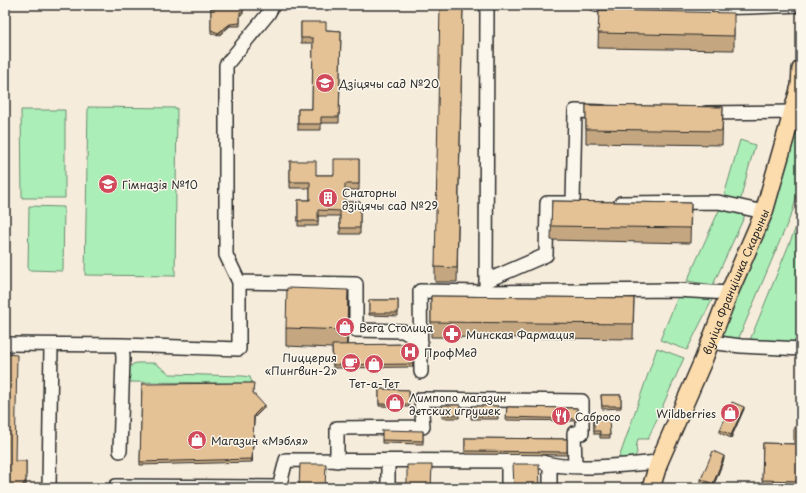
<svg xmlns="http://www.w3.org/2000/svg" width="806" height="493" viewBox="0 0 806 493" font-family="'Playpen Sans',sans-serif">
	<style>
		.green { fill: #abeeb7; stroke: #6b8c71 }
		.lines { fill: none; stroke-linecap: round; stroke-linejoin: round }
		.minor-casing { stroke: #2b2b2b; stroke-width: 16 }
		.major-casing { stroke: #2b2b2b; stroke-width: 20 }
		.minor { stroke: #fbf7ec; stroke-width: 13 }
		.major { stroke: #fcdcac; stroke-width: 17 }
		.wall { fill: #c4a781; stroke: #2b2b2b }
		.shaded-wall { fill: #a08869; stroke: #2b2b2b }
		.building { fill: #e4c296; stroke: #2b2b2b }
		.labels { text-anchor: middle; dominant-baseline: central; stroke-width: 3; stroke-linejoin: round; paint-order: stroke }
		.poi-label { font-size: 11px; fill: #2b2b2b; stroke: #fbf7ec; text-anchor: start }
		.street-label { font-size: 11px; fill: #2b2b2b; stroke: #fbf7ec }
	</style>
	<rect width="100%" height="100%" fill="#f6ecdb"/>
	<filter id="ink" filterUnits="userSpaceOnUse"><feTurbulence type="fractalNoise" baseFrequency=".025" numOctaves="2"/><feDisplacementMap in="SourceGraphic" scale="8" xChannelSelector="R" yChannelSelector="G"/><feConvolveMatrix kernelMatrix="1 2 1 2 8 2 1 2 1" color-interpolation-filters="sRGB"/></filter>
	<g filter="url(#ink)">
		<path class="green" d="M 801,102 L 801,180 L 793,210 L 738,340 L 721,335 Z
			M 88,107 L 177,108 L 175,276 L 85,275 Z
			M 21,110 L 65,110 L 65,198 L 22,198 Z
			M 740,140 L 755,145 L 743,189 L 740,204 L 723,199 Z
			M 29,206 L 64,207 L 63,271 L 28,270 Z
			M 721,206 L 746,213 L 713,285 L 687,281 Z
			M 801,215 L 801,343 L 750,340 Z
			M 679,294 L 713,298 L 687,350 L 660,340 Z
			M 657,348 L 684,358 L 648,439 L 638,439 L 636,447 L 637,453 L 633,459 L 618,461 Z
			M 137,363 L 155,363 L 170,374 L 243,376 L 250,377 L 252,383 L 127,382 L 129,369 L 133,364 Z"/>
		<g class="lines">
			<g class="minor-casing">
				<path id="minor" d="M 487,5 L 486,292 L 676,290 L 729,293
					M 596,5 L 620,6
					M 620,5 L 702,8 L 751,7 L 801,5
					M 706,113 L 793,112
					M 573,203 L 575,111 L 603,112
					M 621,203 L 718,202 L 764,212
					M 486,281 L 546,255 L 547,203 L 570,203
					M 239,282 L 226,255 L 226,65 L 268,14 L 273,5
					M 710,342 L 741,346 L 801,349
					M 5,344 L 122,345 L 239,349 L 239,282 L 356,284 L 356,330 L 403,331 L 421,342
					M 421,372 L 420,291 L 486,292
					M 120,451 L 123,358 L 122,345
					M 337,461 L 337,428 L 423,427 L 421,399 L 582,401 L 582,433 L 574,433 L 575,466
					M 550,465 L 550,488
					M 49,488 L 51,345
					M 116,488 L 116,486 L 279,487
					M 279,488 L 286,460 L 538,461 C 572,472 622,465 659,462
					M 388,488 L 388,461
					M 508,488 L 508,461"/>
			</g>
			<g class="major-casing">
				<g id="major">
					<path id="s1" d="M 651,488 L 659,462 L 703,361 L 729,293 L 764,212 L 800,86 L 801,69"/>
				</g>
			</g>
			<use href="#minor" class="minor"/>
			<use href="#major" class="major"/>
		</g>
		<path class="wall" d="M 243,5 L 243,14 L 240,15 L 240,26 L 230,26 L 218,36 L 211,33 L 211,8 L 216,8 Z
			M 463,5 L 457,282 L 435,282 L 435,267 Z
			M 599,10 L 734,27 L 734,50 L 598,48 Z
			M 301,22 L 326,30 L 341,31 L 339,123 L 321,123 L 321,130 L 298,130 L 298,109 L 312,109 L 313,43 L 301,43 Z
			M 586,105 L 723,107 L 722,145 L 586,143 Z
			M 359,159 L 359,190 L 345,190 L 345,202 L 360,202 L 360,234 L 340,234 L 340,216 L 318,216 L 318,226 L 298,226 L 298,200 L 310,200 L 310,188 L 290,188 L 290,161 L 316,175 L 334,175 Z
			M 552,201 L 691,203 L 690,243 L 551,240 Z
			M 431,296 L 634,298 L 633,339 L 431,337 Z
			M 369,300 L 398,300 L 398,316 L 369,315 Z
			M 348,308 L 347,345 L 413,344 L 413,367 L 333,368 L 332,348 L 286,346 L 286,328 Z
			M 142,384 L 253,393 L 264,408 L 254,418 L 252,462 L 140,465 Z
			M 379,389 L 409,390 L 409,407 L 379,406 Z
			M 601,395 L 621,395 L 621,408 L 602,409 Z
			M 442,405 L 460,405 L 459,418 L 442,418 Z
			M 472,406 L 498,406 L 498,419 L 471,419 Z
			M 507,407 L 577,408 L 577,421 L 506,420 Z
			M 744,409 L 731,438 L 720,433 L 720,430 Z
			M 594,419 L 609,419 L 610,438 L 600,438 L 600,434 L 594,434 Z
			M 801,427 L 801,488 L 762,488 L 763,443 L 794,444 Z
			M 423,431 L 423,444 L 382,443 L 382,440 Z
			M 465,438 L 567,439 L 567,455 L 465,454 Z
			M 724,459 L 713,487 L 701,482 L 701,479 Z"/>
		<path class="shaded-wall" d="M 230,24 L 230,26 L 218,36 L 218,33 Z
			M 348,290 L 348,308 L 347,348 L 347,330 Z
			M 264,405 L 264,408 L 254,418 L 252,462 L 254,415 Z
			M 744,407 L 744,409 L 731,438 L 731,435 Z
			M 724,456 L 724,459 L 713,487 L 713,484 Z
			M 26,461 L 26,488 L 21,488 Z"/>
		<path class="building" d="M 216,5 L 243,5 L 243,12 L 240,12 L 240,23 L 230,24 L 218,33 L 211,30 L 211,8 L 216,8 Z
			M 440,5 L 463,5 L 457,268 L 435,267 Z
			M 599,10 L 734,13 L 734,36 L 598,33 Z
			M 301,22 L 326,22 L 326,30 L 341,31 L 339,117 L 321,117 L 321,124 L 298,124 L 298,109 L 312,109 L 313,38 L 301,38 Z
			M 586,105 L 723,107 L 722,131 L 586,129 Z
			M 334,159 L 359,159 L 359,184 L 345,184 L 345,202 L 360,202 L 360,228 L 340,228 L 340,211 L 318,210 L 318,221 L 298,221 L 298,200 L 310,200 L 310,182 L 290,182 L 290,161 L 316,161 L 316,175 L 334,175 Z
			M 552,201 L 691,203 L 690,228 L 551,226 Z
			M 287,288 L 348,290 L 347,330 L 286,328 Z
			M 431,296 L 634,298 L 633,324 L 431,322 Z
			M 369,300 L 398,300 L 398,313 L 369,313 Z
			M 413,344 L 413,364 L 333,365 L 332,345 Z
			M 5,354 L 17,355 L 15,461 L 26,461 L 26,480 L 21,488 L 5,488 Z
			M 254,383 L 253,393 L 264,405 L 254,415 L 252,459 L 140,462 L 142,384 Z
			M 379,389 L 409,390 L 409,404 L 379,404 Z
			M 601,395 L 621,395 L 621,406 L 602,406 Z
			M 732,402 L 744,407 L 731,435 L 720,430 Z
			M 442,405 L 460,405 L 459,415 L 442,415 Z
			M 472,406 L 498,406 L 498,416 L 471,416 Z
			M 507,407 L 577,408 L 577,419 L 506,417 Z
			M 594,419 L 609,419 L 610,435 L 600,435 L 600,431 L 594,431 Z
			M 794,427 L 801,427 L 801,481 L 762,480 L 763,443 L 794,444 Z
			M 382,430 L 423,431 L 423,441 L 382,440 Z
			M 465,438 L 567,439 L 567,452 L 465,451 Z
			M 713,451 L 724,456 L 713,484 L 701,479 Z
			M 300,464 L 326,464 L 325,488 L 299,488 Z
			M 513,464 L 539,464 L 540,488 L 514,488 Z
			M 407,465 L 432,465 L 431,488 L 407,488 Z"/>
	</g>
	<defs>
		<g id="school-disc" transform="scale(1)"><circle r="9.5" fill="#d1495b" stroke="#fbf7ec"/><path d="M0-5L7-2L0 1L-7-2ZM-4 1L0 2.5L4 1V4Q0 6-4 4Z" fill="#fff"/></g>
		<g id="building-disc" transform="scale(1)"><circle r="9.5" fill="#d1495b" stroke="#fbf7ec"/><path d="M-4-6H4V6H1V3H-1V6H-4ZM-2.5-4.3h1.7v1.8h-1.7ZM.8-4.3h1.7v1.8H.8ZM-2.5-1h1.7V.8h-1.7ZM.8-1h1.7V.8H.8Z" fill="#fff"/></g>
		<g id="shop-disc" transform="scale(1)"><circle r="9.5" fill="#d1495b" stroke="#fbf7ec"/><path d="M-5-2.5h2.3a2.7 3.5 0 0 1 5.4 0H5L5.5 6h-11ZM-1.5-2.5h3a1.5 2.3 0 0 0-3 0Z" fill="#fff"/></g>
		<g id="pharmacy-disc" transform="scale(1)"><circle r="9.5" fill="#d1495b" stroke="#fbf7ec"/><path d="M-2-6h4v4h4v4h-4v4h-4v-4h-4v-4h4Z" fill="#fff"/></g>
		<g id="hospital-disc" transform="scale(1)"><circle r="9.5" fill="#d1495b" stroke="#fbf7ec"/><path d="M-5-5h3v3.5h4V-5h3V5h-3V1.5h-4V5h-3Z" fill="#fff"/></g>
		<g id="cafe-disc" transform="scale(1)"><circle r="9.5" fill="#d1495b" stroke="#fbf7ec"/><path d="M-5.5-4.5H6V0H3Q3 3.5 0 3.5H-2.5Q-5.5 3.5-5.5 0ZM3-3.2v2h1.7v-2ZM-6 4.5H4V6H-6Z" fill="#fff"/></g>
		<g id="restaurant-disc" transform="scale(1)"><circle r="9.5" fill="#d1495b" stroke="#fbf7ec"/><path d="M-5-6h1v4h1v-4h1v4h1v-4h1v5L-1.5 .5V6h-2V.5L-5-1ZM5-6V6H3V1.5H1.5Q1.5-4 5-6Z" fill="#fff"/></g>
	</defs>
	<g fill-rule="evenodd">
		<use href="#school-disc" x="325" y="83"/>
		<use href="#school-disc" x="108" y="184"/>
		<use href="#building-disc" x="328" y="198"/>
		<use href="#shop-disc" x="345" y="327"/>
		<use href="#pharmacy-disc" x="452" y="334"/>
		<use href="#hospital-disc" x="410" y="352"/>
		<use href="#cafe-disc" x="351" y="363"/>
		<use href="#shop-disc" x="374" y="364"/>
		<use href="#shop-disc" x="395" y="403"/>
		<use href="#shop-disc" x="730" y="413"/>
		<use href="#restaurant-disc" x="561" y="416"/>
		<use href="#shop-disc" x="197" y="440"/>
	</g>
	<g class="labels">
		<g class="poi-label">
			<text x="339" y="83">Дзіцячы сад №20</text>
			<text x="122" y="184">Гімназія №10</text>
			<text x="342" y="192">Снаторны<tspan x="342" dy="13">дзіцячы сад №29</tspan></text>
			<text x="359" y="327">Вега Столица</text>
			<text x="466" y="334">Минская Фармация</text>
			<text x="424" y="352">ПрофМед</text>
			<text x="337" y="357" text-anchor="end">Пиццерия<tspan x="337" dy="13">«Пингвин-2»</tspan></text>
			<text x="374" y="383" text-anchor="middle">Тет-а-Тет</text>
			<text x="409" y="397">Лимпопо магазин<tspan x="409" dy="13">детских игрушек</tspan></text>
			<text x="716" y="413" text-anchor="end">Wildberries</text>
			<text x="575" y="416">Сабросо</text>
			<text x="211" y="440">Магазин «Мэбля»</text>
		</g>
		<g class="street-label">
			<text stroke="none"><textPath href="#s1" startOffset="223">вуліца Францішка Скарыны</textPath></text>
		</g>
	</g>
	<rect width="806" height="493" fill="none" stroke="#fbf7ec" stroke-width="20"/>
	<rect x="10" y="10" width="786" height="473" fill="none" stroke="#2b2b2b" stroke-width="1.5" filter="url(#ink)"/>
</svg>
